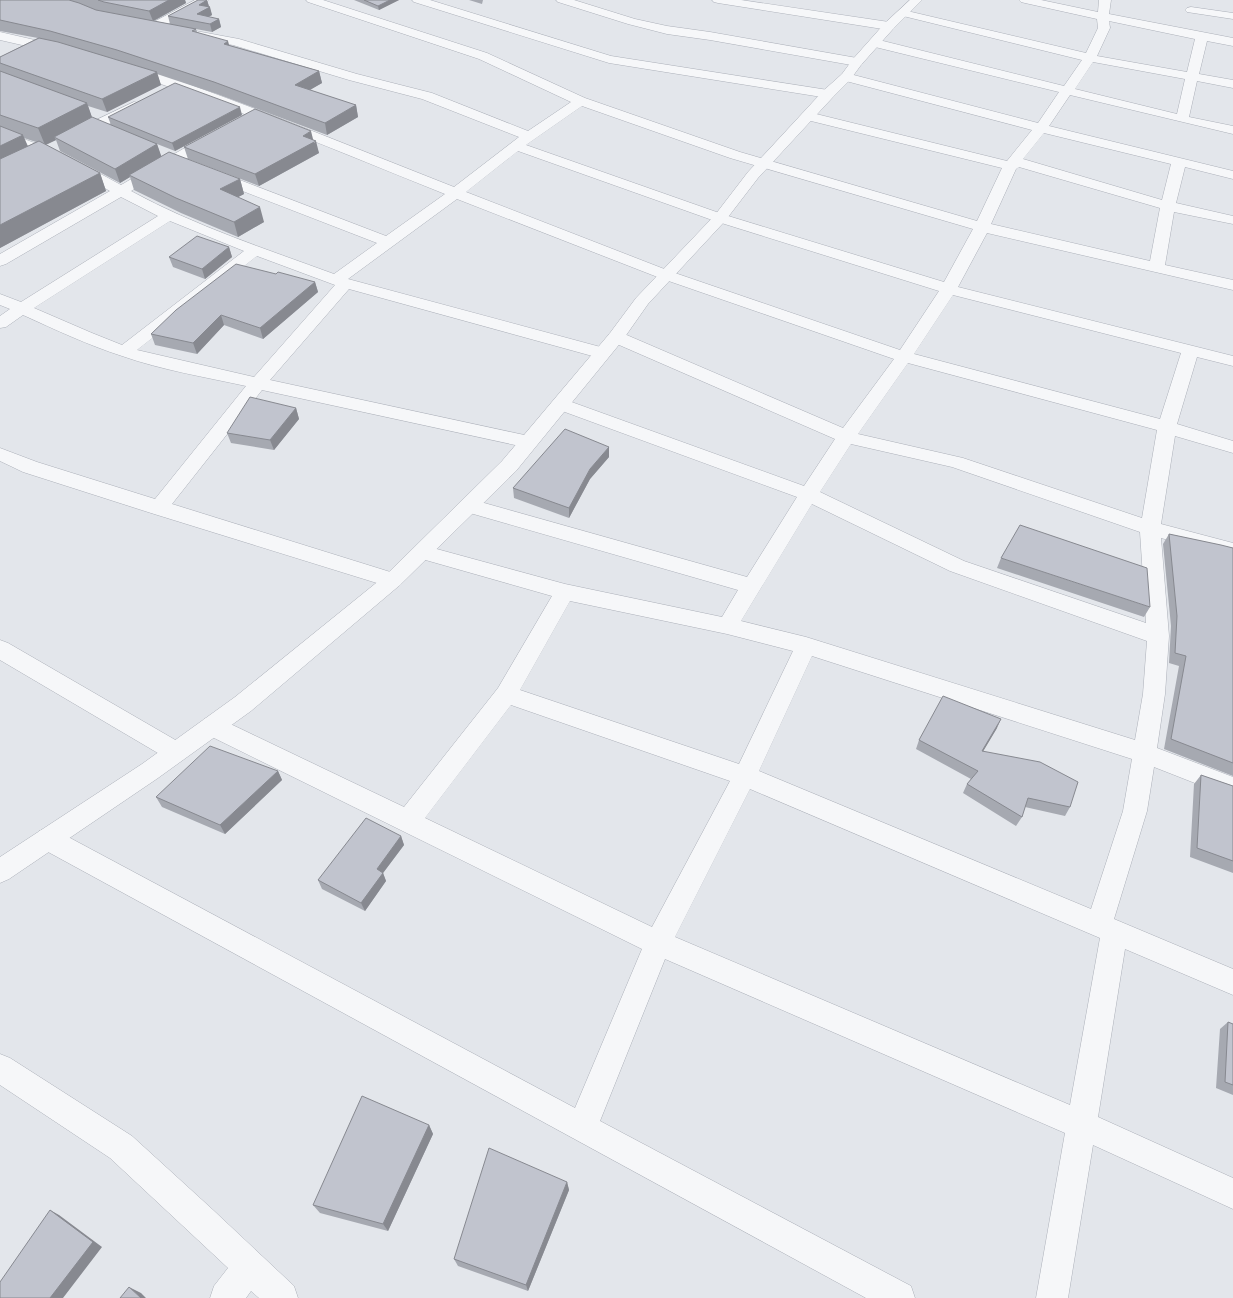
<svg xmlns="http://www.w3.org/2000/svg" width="1233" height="1298" viewBox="0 0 1233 1298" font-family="Inter,sans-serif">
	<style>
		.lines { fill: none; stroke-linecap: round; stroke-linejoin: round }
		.minor-casing { stroke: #acb0b9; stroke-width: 1 }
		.tertiary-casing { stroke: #acb0b9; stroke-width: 1 }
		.minor { fill: #f6f7f9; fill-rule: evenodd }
		.tertiary { fill: #f6f7f9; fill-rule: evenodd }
		.wall { fill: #a6a9b1; fill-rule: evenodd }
		.shaded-wall { fill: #878990 }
		.building { fill: #c1c4ce; stroke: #878990 }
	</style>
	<rect width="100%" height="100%" fill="#e3e6eb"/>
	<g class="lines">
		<g class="minor-casing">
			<path id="minor" d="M 195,0 L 209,0 L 207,2 L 158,30 L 150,30 L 148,27 L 150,24 Z
				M 306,0 L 323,0 L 487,53 L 585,98 L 740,152 L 977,221 L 1002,168 L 803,119 L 801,116 L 803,113 L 808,112 L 1007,161 L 1032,130 L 842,80 L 840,77 L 842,74 L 846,73 L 1038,123 L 1059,92 L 871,46 L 869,43 L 871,40 L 875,39 L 1064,86 L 1082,60 L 899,15 L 897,13 L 899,11 L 903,10 L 1086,53 L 1098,28 L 1097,19 L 1025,3 L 1021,2 L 1019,0 L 1041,0 L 1098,12 L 1099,0 L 1111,0 L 1109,14 L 1233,38 L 1233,46 L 1207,41 L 1199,74 L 1233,80 L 1233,88 L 1197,81 L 1189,117 L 1233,126 L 1233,134 L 1070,95 L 1049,126 L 1233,171 L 1233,179 L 1185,167 L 1176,203 L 1233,216 L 1233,224 L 1174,212 L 1165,265 L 1233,280 L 1233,290 L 987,233 L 958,287 L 1233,356 L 1233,366 L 1197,357 L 1177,424 L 1233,441 L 1233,453 L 1175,436 L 1161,524 L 1233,543 L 1233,557 L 1161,538 L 1169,636 L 1165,694 L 1157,748 L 1233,777 L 1233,798 L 1154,767 L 1147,811 L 1114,919 L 1233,969 L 1233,995 L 1125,949 L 1098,1117 L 1233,1178 L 1233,1209 L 1093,1145 L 1068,1298 L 1036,1298 L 1065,1133 L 665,959 L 600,1121 L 911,1286 L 915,1298 L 866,1298 L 39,847 L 35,839 L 39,831 L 48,828 L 57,831 L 575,1108 L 642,949 L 204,733 L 200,726 L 204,719 L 212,716 L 220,719 L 404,807 L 498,688 L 552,596 L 415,557 L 412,552 L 415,547 L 422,545 L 565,584 L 722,617 L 738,590 L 463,511 L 460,506 L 463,501 L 470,499 L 747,577 L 797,497 L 554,408 L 551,404 L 554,400 L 560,398 L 566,400 L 804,486 L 835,439 L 610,341 L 608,337 L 610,333 L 616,332 L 622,333 L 843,428 L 894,359 L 660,278 L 457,199 L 348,279 L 608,349 L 611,353 L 608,357 L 602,358 L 596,357 L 349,289 L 270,380 L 529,436 L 536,438 L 538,442 L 536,446 L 529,448 L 262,390 L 172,504 L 400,575 L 403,580 L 400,585 L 393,588 L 151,513 L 23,472 L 0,461 L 0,448 L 37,462 L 155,499 L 246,386 C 205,377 162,370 122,356 C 88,345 56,330 23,315 L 6,327 L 0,328 L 0,316 L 10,309 L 0,305 L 0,294 L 21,302 L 158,216 L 121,197 L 6,264 L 0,266 L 0,254 L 110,191 L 54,160 L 0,139 L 0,130 L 64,154 L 121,185 L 207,135 L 217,135 L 219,138 L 217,141 L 131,191 C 195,226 266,249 334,274 L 377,243 L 209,178 L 207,175 L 209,172 L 214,171 L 219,172 L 386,236 L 445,194 C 340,152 235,107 127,73 L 125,70 L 127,67 C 139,64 188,84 202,89 C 287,120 370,154 454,187 L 519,137 L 422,99 L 349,80 L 233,45 L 192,38 L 190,35 L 192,32 L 196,31 L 239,39 L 357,74 L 432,93 L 528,131 L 571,102 L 479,59 L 308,2 ZM 1109,21 L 1195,39 L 1187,72 L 1097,56 L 1110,28 ZM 1093,62 L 1185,79 L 1177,114 L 1075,89 ZM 582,106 L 730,158 L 973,229 L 944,282 L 725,215 L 526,145 ZM 1044,133 L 1171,164 L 1162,200 L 1023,159 ZM 518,151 L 715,221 L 939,291 L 900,350 L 672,272 L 466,192 ZM 1019,167 L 1160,208 L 1150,261 L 991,224 L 1016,169 ZM 170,221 L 244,251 L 122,345 L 92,333 L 34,308 ZM 257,256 L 335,285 L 254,377 L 137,350 ZM 953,295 L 1181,353 L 1160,419 L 914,354 ZM 908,363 L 1157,430 L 1142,518 L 963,458 L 858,434 ZM 851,444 L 952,467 L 1140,532 L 1146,623 L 964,561 L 820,492 ZM 812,504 L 950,571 L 1147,641 L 1143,694 L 1135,740 L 806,637 L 741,621 ZM 570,601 L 727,634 L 793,651 L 739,764 L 520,690 ZM 812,656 L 1132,759 L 1123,811 L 1091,909 L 759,771 ZM 511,705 L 730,781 L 652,927 L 425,818 ZM 750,789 L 1100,938 L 1070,1105 L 675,937 Z
				M 412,0 L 430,0 L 611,56 L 828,90 L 833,91 L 834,94 L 833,97 L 828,98 L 609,63 L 414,2 Z
				M 556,0 L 574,0 L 635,19 L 667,26 L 710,32 L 857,58 L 861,59 L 863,62 L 861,65 L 857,66 L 710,40 L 667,34 L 628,24 L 558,2 Z
				M 712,0 L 741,0 L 889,22 L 893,23 L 895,26 L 893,29 L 889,30 L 718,3 L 714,2 Z
				M 1191,7 L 1233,13 L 1233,19 L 1187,12 L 1185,10 L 1187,8 Z
				M 0,32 L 61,46 L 63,49 L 61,52 L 57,53 L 0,40 Z
				M 134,102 L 139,103 L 141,106 L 139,109 L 81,138 L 71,138 L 69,135 L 71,132 Z
				M 0,640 L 8,643 L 184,745 L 188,752 L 184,759 L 176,762 L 168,759 L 0,660 Z
				M 0,1054 L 10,1058 L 132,1136 L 212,1209 L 294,1286 L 298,1298 L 259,1298 L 251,1291 L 246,1298 L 210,1298 L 214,1286 L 228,1268 L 110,1158 L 0,1085 Z"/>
		</g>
		<g class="tertiary-casing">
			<path id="tertiary" d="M 910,0 L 922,0 L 893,29 L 861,65 L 850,80 L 833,97 L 758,178 L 725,221 L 648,304 L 622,341 L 516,471 L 400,585 L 251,711 L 158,778 L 9,879 L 0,883 L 0,857 L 142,764 L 235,697 L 386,575 L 502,461 L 610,333 L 636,298 L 715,215 L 748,172 L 823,91 L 842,74 L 853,59 L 885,23 Z"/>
		</g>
		<use href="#minor" class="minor"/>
		<use href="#tertiary" class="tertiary"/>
	</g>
	<path class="wall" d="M 0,0 L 185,0 L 186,3 L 154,21 L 170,24 L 168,16 L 207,0 L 212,15 L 208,17 L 219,19 L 221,27 L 212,32 L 196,29 L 197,32 L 229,45 L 319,71 L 322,83 L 309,90 L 356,105 L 358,117 L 327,135 L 217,94 L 157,74 L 161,85 L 107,112 L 88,106 L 92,118 L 111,125 L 108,117 L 242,115 L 175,151 L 157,144 L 161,157 L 240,179 L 244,194 L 238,197 L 264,222 L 238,237 L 181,213 L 134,190 L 130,177 L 120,183 L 60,151 L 56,140 L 46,145 L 100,173 L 106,191 L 0,248 L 0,57 L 38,38 L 0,31 ZM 24,138 L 36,142 L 28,146 Z
		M 354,0 L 399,0 L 379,10 Z
		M 469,0 L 483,0 L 482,4 Z
		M 313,140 L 319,153 L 259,186 L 188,159 L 184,147 Z
		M 229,247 L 232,257 L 205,279 L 173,267 L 169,257 Z
		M 276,274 L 315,282 L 318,292 L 263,339 L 224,325 L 197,354 L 155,345 L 151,334 Z
		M 296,408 L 299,419 L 274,450 L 231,443 L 227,433 Z
		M 609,447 L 609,457 L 590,479 L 569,518 L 514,498 L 513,488 Z
		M 1169,534 L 1233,548 L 1233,776 L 1164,749 L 1179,666 L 1169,663 L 1171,626 L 1163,544 Z
		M 1001,558 L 1150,607 L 1144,617 L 997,568 Z
		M 997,728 L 983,751 L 1070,807 L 1065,816 L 1025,807 L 1022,817 L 1016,826 L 963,793 L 967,784 L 971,779 L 916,749 L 919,740 Z
		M 278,771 L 282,780 L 225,834 L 162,807 L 156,797 Z
		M 1201,775 L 1233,786 L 1233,873 L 1190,857 L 1194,784 Z
		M 401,836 L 404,845 L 383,873 L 386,881 L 365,911 L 322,889 L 318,880 Z
		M 1228,1022 L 1233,1024 L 1233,1095 L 1216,1088 L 1220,1029 Z
		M 429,1125 L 433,1134 L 388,1231 L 320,1213 L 313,1205 Z
		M 567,1182 L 569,1190 L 528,1291 L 458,1266 L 454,1259 Z"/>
	<path class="shaded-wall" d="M 169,0 L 185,0 L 186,3 L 153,21 L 149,11 Z
		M 207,0 L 209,7 L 210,7 L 212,15 L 199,22 L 197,14 L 199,5 Z
		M 390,0 L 399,0 L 379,10 L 378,6 Z
		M 219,19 L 221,27 L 212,32 L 210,24 Z
		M 228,41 L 231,52 L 224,44 Z
		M 319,71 L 322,83 L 298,97 L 295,85 Z
		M 157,72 L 161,85 L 107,112 L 102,99 Z
		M 87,103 L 93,120 L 54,137 L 56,140 L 45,145 L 38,128 Z
		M 356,105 L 358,117 L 327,135 L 325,123 Z
		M 240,107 L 242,115 L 175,151 L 172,143 Z
		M 311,131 L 314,143 L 316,141 L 319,153 L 259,186 L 255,174 L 303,136 Z
		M 23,135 L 30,152 L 0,167 L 0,146 Z
		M 157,144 L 162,158 L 129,175 L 130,177 L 120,183 L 115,169 Z
		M 100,173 L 106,191 L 0,248 L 0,225 Z
		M 240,179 L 244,194 L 225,204 L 220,189 Z
		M 260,207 L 264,222 L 238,237 L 234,222 Z
		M 229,247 L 232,257 L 205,279 L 202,269 Z
		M 315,282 L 318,292 L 263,339 L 260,328 Z
		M 221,315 L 224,325 L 197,354 L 193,343 Z
		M 296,408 L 299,419 L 274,450 L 270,440 Z
		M 609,447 L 609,457 L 590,479 L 569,518 L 569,508 L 590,469 Z
		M 1001,719 L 997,728 L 978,760 L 982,751 Z
		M 278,771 L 282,780 L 225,834 L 220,825 Z
		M 401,836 L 404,845 L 383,873 L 386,881 L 365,911 L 361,903 L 377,869 Z
		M 429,1125 L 433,1134 L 388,1231 L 383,1224 Z
		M 567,1182 L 569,1190 L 528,1291 L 526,1285 Z
		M 50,1210 L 59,1215 L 102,1247 L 63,1298 L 50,1298 Z
		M 129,1287 L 141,1293 L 146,1298 L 141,1298 Z"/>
	<path class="building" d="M 0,0 L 69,0 L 79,3 L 96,10 L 196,29 L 192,31 L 228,41 L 224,44 L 319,71 L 295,85 L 356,105 L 325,123 L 214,82 L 117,50 L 50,31 L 0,20 Z
		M 98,0 L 169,0 L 149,11 L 104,2 Z
		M 198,0 L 207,0 L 199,5 L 210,7 L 197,14 L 219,19 L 210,24 L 168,16 Z
		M 364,0 L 390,0 L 378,6 Z
		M 39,38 L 58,42 L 157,72 L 102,99 L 0,63 L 0,57 Z
		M 0,71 L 87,103 L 38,128 L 0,115 Z
		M 175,83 L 240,107 L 172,143 L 108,117 Z
		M 255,109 L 311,131 L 303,136 L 316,141 L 255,174 L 184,147 Z
		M 92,117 L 157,144 L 115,169 L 54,137 Z
		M 0,126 L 23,135 L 0,146 Z
		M 39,141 L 100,173 L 0,225 L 0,159 Z
		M 169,152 L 240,179 L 220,189 L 260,207 L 234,222 L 176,198 L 129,175 Z
		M 197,236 L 229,247 L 202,269 L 169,257 Z
		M 236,264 L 276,274 L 278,272 L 315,282 L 260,328 L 221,315 L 193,343 L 151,334 L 176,310 Z
		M 250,397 L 296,408 L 270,440 L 227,433 Z
		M 565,429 L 609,447 L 590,469 L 569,508 L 513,488 Z
		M 1020,525 L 1147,568 L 1150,607 L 1001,558 Z
		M 1169,534 L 1221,545 L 1233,548 L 1233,763 L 1171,739 L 1186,656 L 1175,653 L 1177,616 Z
		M 943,696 L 1001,719 L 982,751 L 1040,762 L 1078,782 L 1070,807 L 1028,798 L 1022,817 L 967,784 L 978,771 L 919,740 Z
		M 210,746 L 278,771 L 220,825 L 156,797 Z
		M 1201,775 L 1233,786 L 1233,861 L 1197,848 Z
		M 366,818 L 401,836 L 377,869 L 383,873 L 361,903 L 318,880 Z
		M 1228,1022 L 1233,1024 L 1233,1085 L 1225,1082 Z
		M 362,1096 L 429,1125 L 383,1224 L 313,1205 Z
		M 489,1148 L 567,1182 L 526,1285 L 454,1259 Z
		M 50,1210 L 93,1242 L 50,1298 L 0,1298 L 0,1282 Z
		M 129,1287 L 141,1298 L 120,1298 Z"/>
</svg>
